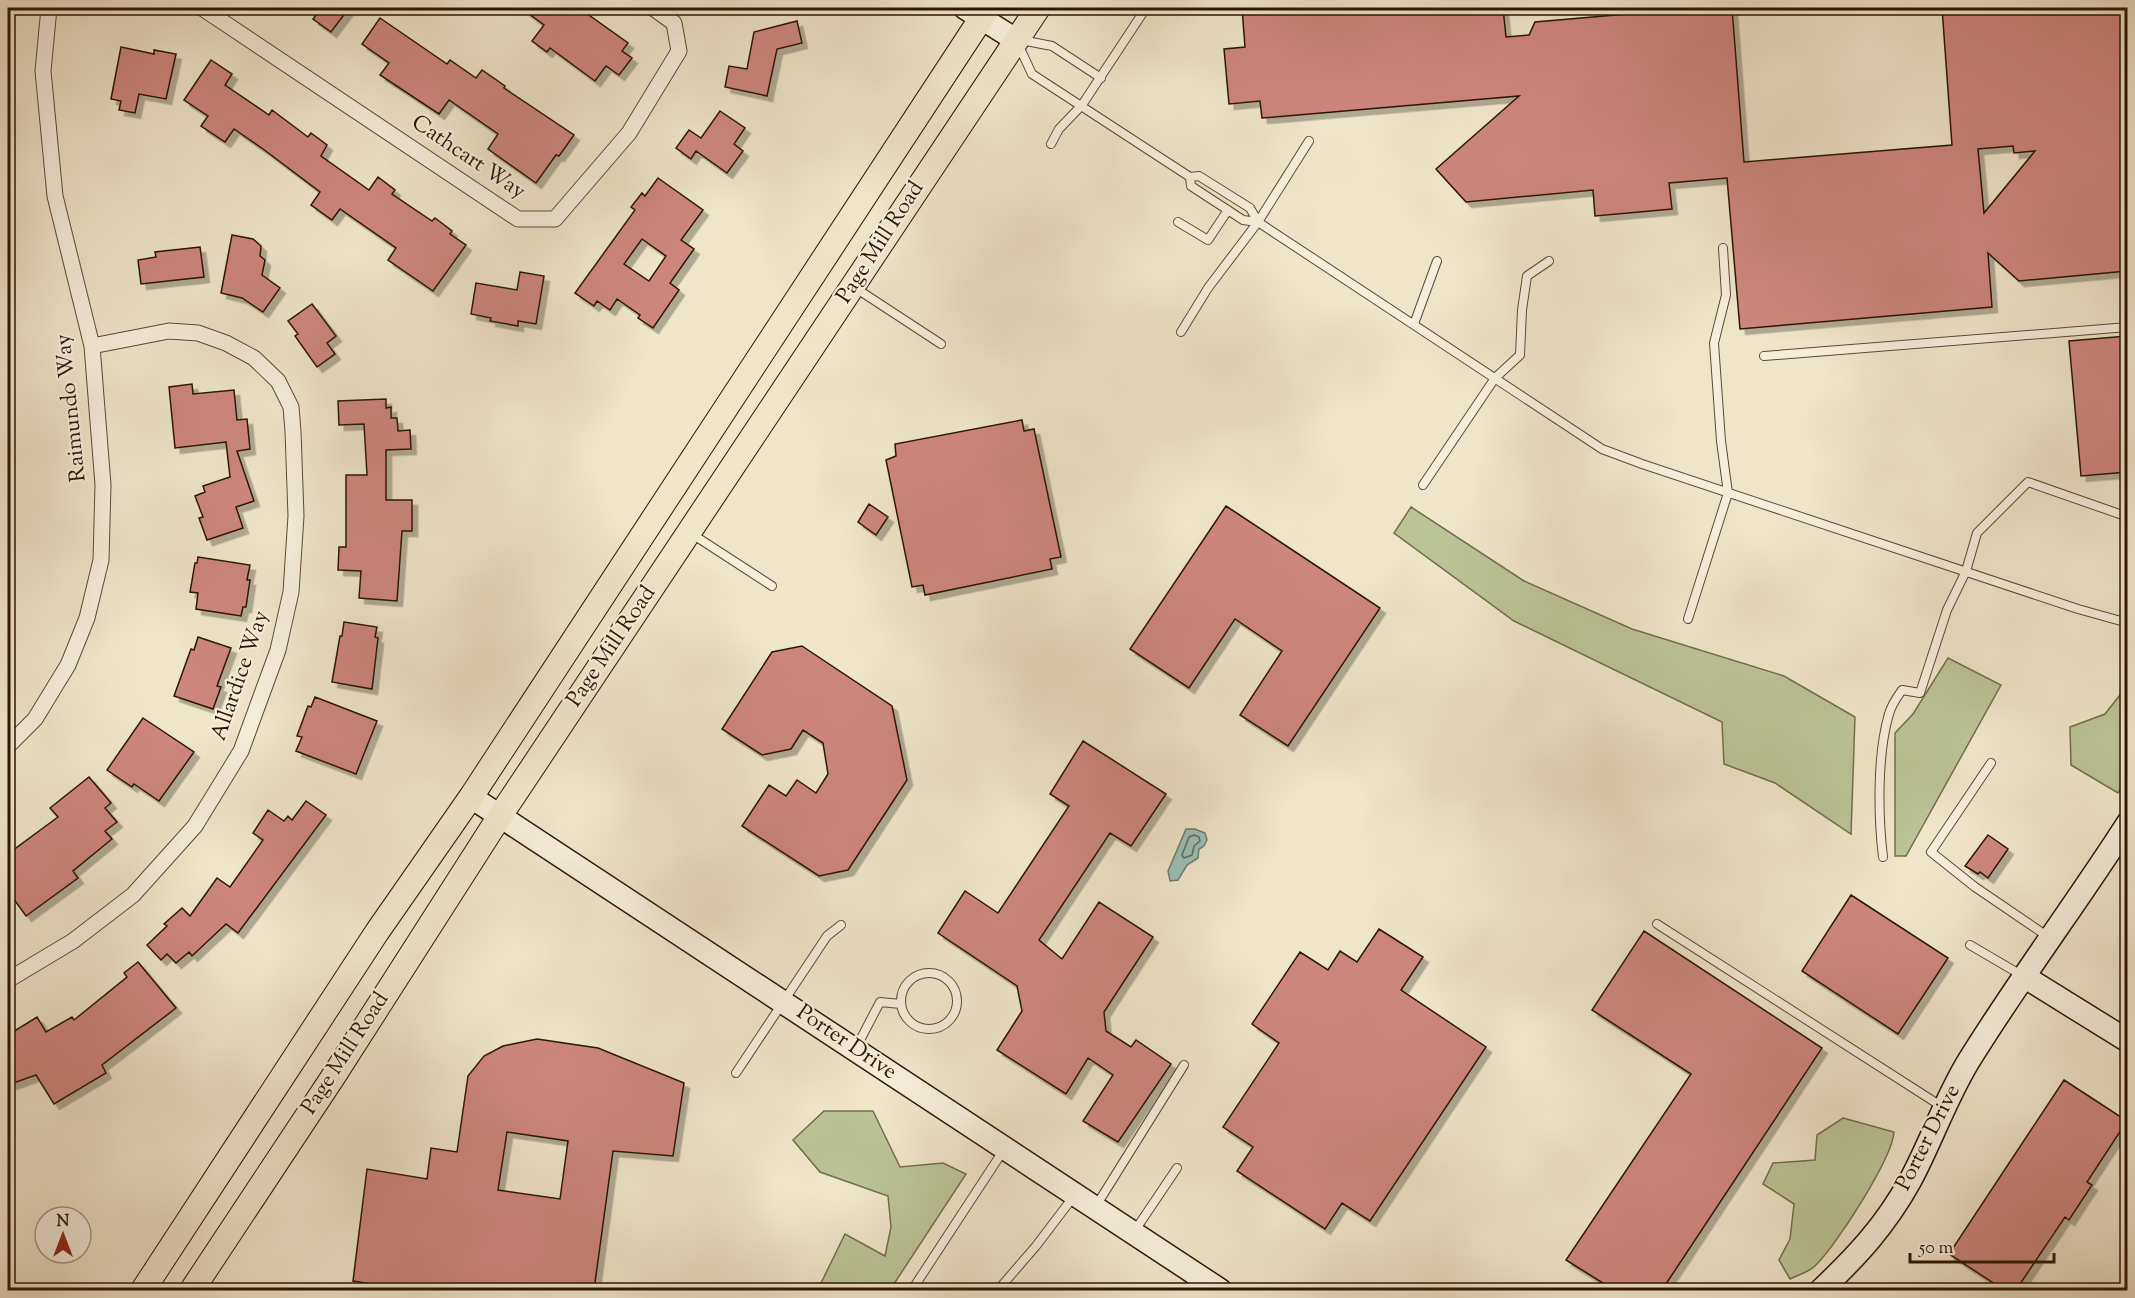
<svg xmlns="http://www.w3.org/2000/svg" width="2135" height="1298" viewBox="0 0 2135 1298" font-family="'Sorts Mill Goudy',serif">
	<style>
		.green { fill: #bbc495; stroke: #746d4b; stroke-width: 1.5 }
		.water { fill: #9abfb6; stroke: #6e7b6e; stroke-width: 1.5 }
		.lines { fill: none; stroke-linecap: round; stroke-linejoin: round }
		.shore { stroke: #636a5c; stroke-width: 1.5 }
		.building { fill: #cd867b; stroke: #2c1601; stroke-width: 1.5; fill-rule: evenodd; filter: url(#shadow) }
		.lane-casing { stroke: #5d4a33; stroke-width: 10 }
		.street-casing { stroke: #5d4a33; stroke-width: 17 }
		.secondary-casing { stroke: #2c1601; stroke-width: 25 }
		.primary-casing { stroke: #2c1601; stroke-width: 26 }
		.lane { stroke: #f5eedc; stroke-width: 8 }
		.street { stroke: #f5eedc; stroke-width: 15 }
		.secondary { stroke: #f5eedc; stroke-width: 22 }
		.primary { stroke: #efe5c9; stroke-width: 24 }
		.labels { text-anchor: middle; dominant-baseline: central; stroke-width: 4.5; stroke-linejoin: round; paint-order: stroke }
		.street-label { font-size: 22px; fill: #2c1601; stroke: #f5eedc }
	</style>
	<defs>
		<filter id="shadow"><feDropShadow dx="5.5" dy="5.5" stdDeviation="0" flood-color="#0004"/></filter>
	</defs>
	<rect width="100%" height="100%" fill="#efe5c9"/>
	<filter id="stains"><feTurbulence type="fractalNoise" baseFrequency=".00333" numOctaves="4"/><feColorMatrix values="0 0 0 0 .2 0 0 0 0 .09 0 0 0 0 .02 0 0 0 .5 -.17"/></filter>
	<radialGradient id="worn" r=".72"><stop offset=".6" stop-color="#630" stop-opacity="0"/><stop offset="1" stop-color="#630" stop-opacity=".3"/></radialGradient>
	<path class="green" d="M 1411,507 L 1524,581 L 1632,629 L 1784,676 L 1855,717 L 1851,834 L 1775,783 L 1724,764 L 1722,722 L 1514,621 L 1394,533 Z
		M 1948,658 L 2001,685 L 1906,856 L 1895,856 L 1895,733 L 1913,714 Z
		M 2127,686 L 2127,778 L 2118,793 L 2071,765 L 2070,727 L 2105,714 Z
		M 824,1111 L 873,1111 L 900,1167 L 943,1163 L 966,1174 L 890,1290 L 789,1290 L 821,1283 L 845,1234 L 885,1256 L 891,1227 L 888,1196 L 820,1172 L 793,1140 Z
		M 1843,1118 L 1894,1132 C 1892,1159 1836,1246 1815,1266 C 1809,1272 1798,1275 1790,1279 L 1779,1260 L 1790,1239 L 1794,1204 L 1763,1184 L 1773,1163 L 1815,1160 L 1817,1135 Z"/>
	<path class="water" d="M 1186,829 L 1195,829 L 1205,833 L 1207,840 L 1204,846 L 1199,849 L 1198,858 L 1187,865 L 1178,880 L 1170,881 L 1168,871 Z"/>
	<g class="lines">
		<path class="shore" d="M 1194,835 L 1199,837 L 1200,841 L 1194,846 L 1192,855 L 1184,858 L 1182,855 L 1189,837 Z"/>
	</g>
	<path class="building" d="M 321,8 L 349,8 L 331,32 L 313,19 Z
		M 521,8 L 579,8 L 628,43 L 622,51 L 632,58 L 619,75 L 606,66 L 595,81 L 550,48 L 547,52 L 532,41 L 544,25 Z
		M 1242,8 L 1503,8 L 1506,37 L 1529,35 L 1535,22 L 1673,10 L 1673,8 L 1732,8 L 1744,162 L 1952,145 L 1942,8 L 2127,8 L 2127,271 L 2019,281 L 1988,253 L 1992,307 L 1740,329 L 1727,178 L 1669,183 L 1672,209 L 1595,216 L 1593,190 L 1466,202 L 1436,169 L 1519,96 L 1262,118 L 1260,101 L 1229,104 L 1224,49 L 1245,47 ZM 2013,146 L 2014,153 L 2035,151 L 1984,213 L 1978,149 Z
		M 380,18 L 447,64 L 450,60 L 476,78 L 482,70 L 505,86 L 504,88 L 574,135 L 559,156 L 556,155 L 536,183 L 488,149 L 498,134 L 449,100 L 439,114 L 380,75 L 389,63 L 362,44 Z
		M 797,21 L 802,43 L 777,49 L 767,96 L 725,87 L 729,66 L 747,69 L 754,32 Z
		M 121,47 L 154,54 L 154,50 L 176,54 L 166,99 L 139,94 L 135,113 L 119,110 L 121,101 L 111,99 Z
		M 211,60 L 232,74 L 225,85 L 269,115 L 272,110 L 308,137 L 311,133 L 327,145 L 321,156 L 369,190 L 378,177 L 395,190 L 392,194 L 432,221 L 435,218 L 452,231 L 450,234 L 466,245 L 433,291 L 388,260 L 396,248 L 340,209 L 332,220 L 311,205 L 320,192 L 263,149 L 234,129 L 225,142 L 201,126 L 208,116 L 184,100 Z
		M 720,111 L 745,128 L 734,144 L 743,151 L 727,173 L 696,151 L 691,159 L 676,148 L 689,130 L 701,138 Z
		M 658,178 L 703,210 L 681,240 L 694,249 L 670,283 L 679,290 L 653,328 L 638,318 L 640,315 L 617,299 L 610,310 L 597,301 L 594,306 L 575,293 L 635,210 L 631,207 L 642,193 L 645,196 ZM 642,239 L 666,256 L 649,281 L 624,264 Z
		M 232,235 L 253,239 L 261,246 L 260,256 L 265,260 L 262,275 L 280,288 L 263,312 L 242,298 L 221,293 Z
		M 200,247 L 204,277 L 141,284 L 138,260 L 156,257 L 155,252 Z
		M 520,272 L 544,276 L 536,324 L 518,321 L 518,326 L 490,321 L 491,318 L 471,314 L 476,283 L 517,290 Z
		M 312,304 L 336,336 L 327,343 L 335,354 L 317,367 L 295,336 L 298,334 L 288,321 Z
		M 2127,336 L 2127,472 L 2081,476 L 2069,341 Z
		M 192,384 L 193,394 L 234,390 L 237,420 L 247,419 L 250,449 L 237,451 L 254,501 L 236,507 L 243,528 L 207,540 L 199,518 L 203,517 L 195,496 L 205,492 L 203,486 L 230,477 L 226,442 L 175,448 L 169,387 Z
		M 386,399 L 386,408 L 391,407 L 391,418 L 397,418 L 398,431 L 410,430 L 411,449 L 386,450 L 386,500 L 412,500 L 412,531 L 402,531 L 397,601 L 359,598 L 361,571 L 338,570 L 339,547 L 346,547 L 346,475 L 367,475 L 364,424 L 339,425 L 338,401 Z
		M 1022,420 L 1024,431 L 1034,429 L 1061,557 L 1050,559 L 1052,569 L 925,595 L 923,585 L 912,587 L 886,460 L 896,456 L 895,444 Z
		M 869,504 L 888,517 L 876,535 L 858,522 Z
		M 1226,506 L 1380,608 L 1288,746 L 1240,715 L 1282,651 L 1235,619 L 1189,688 L 1130,649 Z
		M 198,557 L 250,565 L 247,580 L 250,580 L 246,607 L 243,607 L 241,616 L 196,609 L 198,593 L 190,592 L 195,563 L 197,563 Z
		M 344,622 L 377,627 L 375,637 L 378,638 L 372,689 L 332,682 L 340,636 L 342,636 Z
		M 198,637 L 231,648 L 217,686 L 221,687 L 213,709 L 174,696 L 191,649 L 194,650 Z
		M 802,646 L 892,706 L 907,780 L 848,870 L 819,876 L 742,826 L 769,785 L 786,796 L 797,780 L 816,793 L 828,774 L 823,743 L 803,730 L 791,749 L 762,755 L 722,729 L 772,652 Z
		M 315,697 L 377,721 L 356,774 L 296,751 L 302,737 L 297,736 L 308,706 L 311,707 Z
		M 143,718 L 194,752 L 159,801 L 134,784 L 132,787 L 107,770 Z
		M 1083,741 L 1166,794 L 1131,846 L 1110,833 L 1039,940 L 1062,959 L 1099,902 L 1153,937 L 1104,1012 L 1106,1031 L 1131,1047 L 1136,1040 L 1171,1064 L 1118,1142 L 1083,1121 L 1113,1075 L 1088,1058 L 1066,1094 L 997,1050 L 1022,1011 L 1017,986 L 938,933 L 965,891 L 998,913 L 1069,806 L 1050,794 Z
		M 89,777 L 111,803 L 105,808 L 117,822 L 105,831 L 112,839 L 73,871 L 78,878 L 26,916 L 8,891 L 8,854 L 58,817 L 50,808 Z
		M 306,801 L 326,815 L 238,933 L 226,924 L 192,956 L 189,952 L 176,963 L 167,954 L 161,960 L 147,945 L 167,926 L 164,924 L 182,908 L 190,916 L 217,878 L 230,887 L 263,840 L 253,833 L 268,810 L 284,821 L 288,816 L 292,820 Z
		M 1988,835 L 2008,849 L 1988,878 L 1980,872 L 1978,874 L 1965,866 Z
		M 1851,895 L 1948,958 L 1898,1034 L 1802,971 Z
		M 1379,929 L 1423,957 L 1401,990 L 1486,1047 L 1370,1221 L 1342,1203 L 1325,1229 L 1237,1171 L 1253,1147 L 1223,1127 L 1279,1043 L 1252,1024 L 1300,952 L 1328,970 L 1340,951 L 1357,962 Z
		M 1644,931 L 1822,1048 L 1662,1290 L 1614,1290 L 1566,1260 L 1691,1074 L 1592,1010 Z
		M 138,962 L 176,1008 L 102,1065 L 106,1073 L 54,1104 L 36,1075 L 8,1085 L 8,1035 L 37,1017 L 46,1032 L 72,1017 L 74,1020 L 127,977 L 124,973 Z
		M 537,1039 L 598,1048 L 684,1083 L 673,1156 L 613,1151 L 594,1290 L 390,1290 L 391,1287 L 353,1281 L 367,1169 L 427,1179 L 431,1148 L 457,1152 L 468,1076 L 484,1056 L 503,1046 ZM 507,1132 L 568,1141 L 560,1199 L 498,1190 Z
		M 2064,1080 L 2127,1121 L 2087,1182 L 2092,1185 L 2069,1220 L 2065,1217 L 2016,1290 L 2004,1290 L 1949,1254 Z"/>
	<g class="lines">
		<g class="lane-casing">
			<path id="lane" d="M 1021,40 L 1052,46 L 1101,78
				M 1018,44 L 1032,74 L 1190,177 L 1199,176 L 1250,208 L 1258,222 L 1602,449 L 1642,464 L 2078,609 L 2121,621 L 2128,621
				M 1051,144 L 1059,129 L 1082,105 L 1146,8
				M 1190,177 L 1191,186 L 1243,220 L 1258,222
				M 1178,222 L 1208,240 L 1228,210
				M 854,287 L 941,344
				M 1414,324 L 1437,261
				M 1181,332 L 1208,288 L 1258,222 L 1309,141
				M 1764,356 L 2128,327
				M 1423,485 L 1495,378 L 1520,355 L 1522,310 L 1527,276 L 1549,261
				M 692,534 L 772,586
				M 1688,619 L 1728,493 L 1721,441 L 1714,343 L 1726,295 L 1723,248
				M 1991,763 L 1931,852 L 1975,887 L 2047,936
				M 1883,857 C 1878,816 1877,754 1889,714 C 1891,706 1897,697 1902,690 L 1920,693 L 1947,610 L 1966,571 L 1977,533 L 2028,482 L 2128,517
				M 1657,924 L 1941,1106
				M 1970,945 L 2023,976
				M901 1001a28 28 0 1 1 56 0a28 28 0 1 1-56 0Z
				M 856,1048 L 880,1002 L 901,1004
				M 736,1073 L 827,936 L 841,925
				M 1096,1206 L 1184,1065
				M 1134,1232 L 1177,1168
				M 912,1290 L 1003,1151
				M 998,1290 L 1036,1246 L 1074,1196"/>
		</g>
		<g class="street-casing">
			<path id="street" d="M 202,8 L 518,219 L 555,219 L 629,133 L 679,51 L 674,23 L 653,8
				M 8,746 L 35,719 L 68,665 L 87,618 L 101,560 L 103,485 L 92,346 L 55,196 L 43,71 L 49,8
				M 8,980 L 73,941 L 133,895 L 195,826 L 241,751 L 278,650 L 291,592 L 296,516 L 293,431 L 291,407 L 278,381 L 254,358 L 226,343 L 198,333 L 169,331 L 92,346"/>
		</g>
		<g class="secondary-casing">
			<path id="secondary" d="M 965,8 L 1016,40
				M 471,797 L 1220,1290
				M 2025,977 L 2128,1041
				M 1821,1290 C 1857,1256 1885,1226 1910,1181 C 1931,1142 1945,1100 1968,1062 C 2018,981 2076,904 2128,823"/>
		</g>
		<g class="primary-casing">
			<path id="primary" d="M 143,1290 L 377,932 L 471,797 L 988,8
				M 192,1290 L 333,1077 L 500,816 L 1038,8"/>
		</g>
		<use href="#lane" class="lane"/>
		<use href="#street" class="street"/>
		<use href="#secondary" class="secondary"/>
		<use href="#primary" class="primary"/>
	</g>
	<g class="labels">
		<g class="street-label">
			<text transform="translate(468 158) rotate(34)">Cathcart Way</text>
			<text transform="translate(881 243) rotate(-57)">Page Mill Road</text>
			<text transform="translate(72 408) rotate(-96)">Raimundo Way</text>
			<text transform="translate(612 647) rotate(-56)">Page Mill Road</text>
			<text transform="translate(241 676) rotate(-71)">Allardice Way</text>
			<text transform="translate(846 1043) rotate(34)">Porter Drive</text>
			<text transform="translate(346 1054) rotate(-57)">Page Mill Road</text>
			<text transform="translate(1929 1138) rotate(-63)">Porter Drive</text>
		</g>
	</g>
	<rect width="2135" height="1298" fill="none" stroke="#efe5c9" stroke-width="30"/>
	<rect x="9" y="9" width="2117" height="1280" fill="none" stroke="#2c1601" stroke-width="3"/>
	<rect x="15" y="15" width="2105" height="1268" fill="none" stroke="#2c1601" stroke-width="1.5"/>
	<g transform="translate(63 1235)"><circle r="28" fill="#f5eedc" stroke="#a59884" stroke-width="1.5"/>
	<path d="M0-4.5L10 22L0 15L-10 22Z" fill="#8f2418"/>
	<text y="-9" font-size="16" font-weight="bold" text-anchor="middle" fill="#2c1601">N</text>
	</g>
	<path d="M1910 1253v9h144v-9" fill="none" stroke="#2c1601" stroke-width="3"/>
	<text x="1919" y="1253" font-size="18" fill="#2c1601" stroke="#f5eedc" stroke-width="4.5" paint-order="stroke">50 m</text>
	<rect width="100%" height="100%" filter="url(#stains)"/>
	<rect width="100%" height="100%" fill="url(#worn)"/>
</svg>
